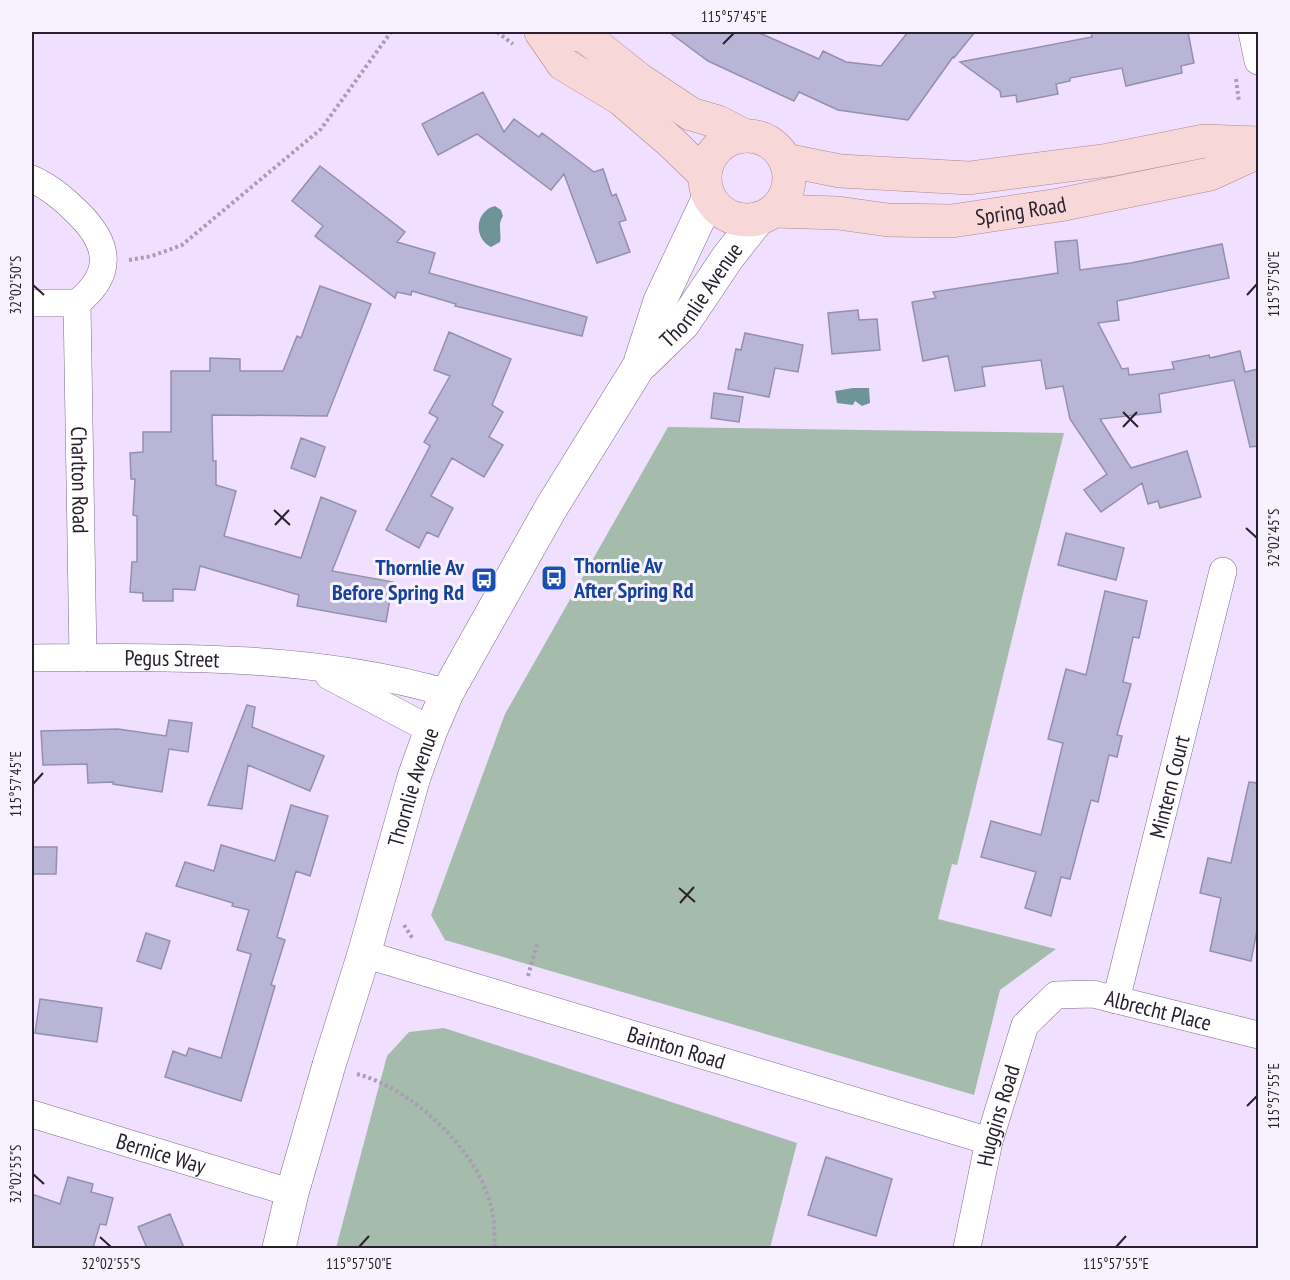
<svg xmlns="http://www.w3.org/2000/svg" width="1290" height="1280" viewBox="0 0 1290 1280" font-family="'PT Sans Narrow',sans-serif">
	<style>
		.green { fill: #a5bbac }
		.water { fill: #6f9497 }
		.building { fill: #b9b5d6; stroke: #948faf; stroke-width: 1.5 }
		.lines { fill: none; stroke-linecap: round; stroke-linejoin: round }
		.street-casing { stroke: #7c6c88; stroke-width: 28 }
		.secondary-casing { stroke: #7c6c88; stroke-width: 34 }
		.primary-casing { stroke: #ad868c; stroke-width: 34 }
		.path { stroke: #aa9cb4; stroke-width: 4; stroke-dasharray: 3 3; stroke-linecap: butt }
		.street { stroke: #fff; stroke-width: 27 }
		.secondary { stroke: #fff; stroke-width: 33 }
		.primary { stroke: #f8d7d9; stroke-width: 33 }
		.ticks { fill: none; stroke: #28212d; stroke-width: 2 }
		.labels { text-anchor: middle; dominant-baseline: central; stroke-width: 6; stroke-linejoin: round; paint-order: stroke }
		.street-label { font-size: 22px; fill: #28212d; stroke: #f8f1fe }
		.transit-label { font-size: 22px; font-weight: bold; fill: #164399; stroke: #f8f1fe; text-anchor: start }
		.neatline { fill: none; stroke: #28212d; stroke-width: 2 }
		.ticks-label { font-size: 15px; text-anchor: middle; fill: #28212d }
	</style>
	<rect width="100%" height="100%" fill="#f1dfff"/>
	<path class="green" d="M 668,427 L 1064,433 L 1027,577 L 957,865 L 952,864 L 938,919 L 1056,949 L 1000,990 L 974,1095 L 445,940 L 431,915 L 505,714 Z
		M 444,1028 L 797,1143 L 770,1248 L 336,1248 L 387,1056 L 409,1032 Z"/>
	<path class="water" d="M 495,206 L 501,210 L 503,216 C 497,225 502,233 500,242 L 491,247 C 473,238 475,211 495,206 Z
		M 853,388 L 869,388 L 870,403 L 862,406 L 855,401 L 853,405 L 837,403 L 835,391 Z"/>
	<path class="building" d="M 669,32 L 757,32 L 819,59 L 823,51 L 846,62 L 881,66 L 908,32 L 975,32 L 954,58 L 953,57 L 908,120 L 838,110 L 799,92 L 794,101 L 708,61 Z
		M 1091,32 L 1188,32 L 1194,63 L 1181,66 L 1182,73 L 1126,86 L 1122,68 L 1070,78 L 1070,81 L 1056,84 L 1058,94 L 1017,102 L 1016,95 L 1001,97 L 1000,91 L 960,62 L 1092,37 Z
		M 483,92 L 504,132 L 514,119 L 539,137 L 542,133 L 594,172 L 603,169 L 612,196 L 616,194 L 626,220 L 619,222 L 630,252 L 597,263 L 564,174 L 551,190 L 477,134 L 438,155 L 422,124 Z
		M 320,166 L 405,232 L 397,242 L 435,253 L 429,273 L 587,317 L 582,336 L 455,306 L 456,304 L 412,291 L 411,295 L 397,292 L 395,298 L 315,236 L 323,226 L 292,201 Z
		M 1077,240 L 1080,270 L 1131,263 L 1222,244 L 1229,278 L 1117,301 L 1119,320 L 1098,323 L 1122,369 L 1128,368 L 1129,375 L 1174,369 L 1172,362 L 1209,355 L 1210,358 L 1240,351 L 1245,372 L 1258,369 L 1258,446 L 1250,447 L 1234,380 L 1159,394 L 1161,412 L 1100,419 L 1131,468 L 1187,451 L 1201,497 L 1160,508 L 1158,501 L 1148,504 L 1142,483 L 1101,512 L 1084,490 L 1107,474 L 1070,419 L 1063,386 L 1046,389 L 1041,360 L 982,367 L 985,386 L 955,391 L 948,356 L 923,361 L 912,302 L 936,298 L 933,292 L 1058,273 L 1055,242 Z
		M 320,286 L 371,304 L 327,416 L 212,415 L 213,461 L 216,461 L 216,485 L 236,491 L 224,536 L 301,558 L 321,497 L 356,511 L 332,571 L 393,582 L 386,622 L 297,606 L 299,595 L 200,566 L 195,590 L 173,589 L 173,601 L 143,601 L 143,593 L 130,592 L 132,562 L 137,562 L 137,516 L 133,515 L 135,479 L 131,479 L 130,453 L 143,452 L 143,432 L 171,432 L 171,371 L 210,371 L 210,358 L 240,359 L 240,371 L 283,371 L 297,336 L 301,338 Z
		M 858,310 L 859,320 L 877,319 L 880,350 L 832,354 L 828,313 Z
		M 449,332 L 511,359 L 492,405 L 503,412 L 489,437 L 503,445 L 484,477 L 452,458 L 431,496 L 453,508 L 438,537 L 427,532 L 419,548 L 386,530 L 430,446 L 424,442 L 438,418 L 429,413 L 450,376 L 434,370 Z
		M 745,333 L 803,345 L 798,372 L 775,368 L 769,397 L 728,389 L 736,349 L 741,350 Z
		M 714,393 L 743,397 L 739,422 L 711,418 Z
		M 301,438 L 325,447 L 315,477 L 291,468 Z
		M 1066,533 L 1124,548 L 1116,580 L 1058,565 Z
		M 1105,591 L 1147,601 L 1139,638 L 1133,637 L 1123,682 L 1131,684 L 1117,735 L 1122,736 L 1117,757 L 1109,755 L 1098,802 L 1091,800 L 1070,879 L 1061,877 L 1051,916 L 1025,908 L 1036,872 L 981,857 L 991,821 L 1041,835 L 1063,743 L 1048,739 L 1066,669 L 1086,675 Z
		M 247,705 L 255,707 L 252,727 L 324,756 L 310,791 L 248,765 L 242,809 L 208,805 Z
		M 169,720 L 192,723 L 188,752 L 169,749 L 162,792 L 113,784 L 113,782 L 88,783 L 87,764 L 43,765 L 41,731 L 118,729 L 166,736 Z
		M 1249,782 L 1258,783 L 1258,925 L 1251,961 L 1210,951 L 1221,898 L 1200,893 L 1208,858 L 1231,863 Z
		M 291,805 L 328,816 L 310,876 L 296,871 L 277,937 L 285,940 L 271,985 L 275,986 L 241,1101 L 165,1077 L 173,1051 L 186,1056 L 189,1048 L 221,1058 L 251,954 L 237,950 L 249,910 L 232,906 L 233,903 L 176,886 L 185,862 L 214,871 L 221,845 L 275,861 Z
		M 32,847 L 57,847 L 56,874 L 32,874 Z
		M 146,933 L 170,941 L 161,969 L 137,961 Z
		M 40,999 L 102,1008 L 97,1042 L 35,1033 Z
		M 826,1157 L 892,1179 L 876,1236 L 808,1215 Z
		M 68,1177 L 93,1184 L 91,1192 L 113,1198 L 106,1225 L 100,1224 L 93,1248 L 32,1248 L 32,1194 L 60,1204 Z
		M 170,1214 L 184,1248 L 147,1248 L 138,1227 Z"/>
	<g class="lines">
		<g class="street-casing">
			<g id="street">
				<path d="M 1252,32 L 1258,61"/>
				<path d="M 32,179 C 48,186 64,199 77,212 C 109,243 115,273 77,303 L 32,303"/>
				<path id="s1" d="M 77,303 L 83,658"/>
				<path id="s2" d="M 32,658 C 170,657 313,654 447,693"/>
				<path d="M 329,676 L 431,730"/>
				<path id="s3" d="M 364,954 L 989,1141"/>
				<path id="s4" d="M 1116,1000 L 1223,571"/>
				<path id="s5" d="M 32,1114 L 292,1193"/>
				<path id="s6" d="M 967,1248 L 989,1141 L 1025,1025 L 1056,995 L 1093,994 L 1258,1035"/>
			</g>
		</g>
		<g class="secondary-casing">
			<g id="secondary">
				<path id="s7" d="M 643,363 L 683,324 L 728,257 L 758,219"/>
				<path id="s8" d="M 279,1248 L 292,1193 L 329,1065 L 364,954 L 414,777 L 431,730 L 447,693 L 551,508 L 639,366 L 660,301 L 709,197"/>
			</g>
		</g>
		<g class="primary-casing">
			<g id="primary">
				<path d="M 541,32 L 563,64 L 621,99 L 671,142 L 705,175"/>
				<path d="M 567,32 L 586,37 L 640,80 L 691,114 L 718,122 L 745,136"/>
				<circle cx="747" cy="178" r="42"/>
				<path d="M 785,160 L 840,171 L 969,178 L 1109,160 L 1204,141 L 1258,143"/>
				<path id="s9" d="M 774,211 L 838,213 L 888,220 L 952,221 L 1059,205 L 1210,174 L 1258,152"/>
			</g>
		</g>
		<path class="path" d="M 497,32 L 513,44
			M 1236,79 L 1239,102
			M 129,260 L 152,256 L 182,245 L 321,129 L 391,32
			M 404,925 L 413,939
			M 528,976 L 537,944
			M 357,1074 C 413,1089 478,1150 491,1207 C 495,1220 494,1235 495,1248"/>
		<use href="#street" class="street"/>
		<use href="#secondary" class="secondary"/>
		<use href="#primary" class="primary"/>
	</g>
	<path class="ticks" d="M 723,44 L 734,33M 33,285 L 44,295M 1247,295 L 1257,284M 1123,412 L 1138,427M 1123,427 L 1137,412M 274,510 L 290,525M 275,525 L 289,510M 1246,528 L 1257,538M 33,784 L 43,773M 679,888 L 695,902M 680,903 L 694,887M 1247,1106 L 1257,1096M 33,1174 L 44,1184M 100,1237 L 111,1247M 359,1247 L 369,1236M 1116,1247 L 1126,1236"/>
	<defs>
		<g id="bus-square" transform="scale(1.35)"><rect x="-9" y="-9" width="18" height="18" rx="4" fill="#1a4fb4" stroke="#f8f1fe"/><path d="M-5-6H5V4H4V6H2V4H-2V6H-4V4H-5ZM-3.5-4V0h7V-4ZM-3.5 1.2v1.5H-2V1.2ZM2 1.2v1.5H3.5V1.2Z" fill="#fff"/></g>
	</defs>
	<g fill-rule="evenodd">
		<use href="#bus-square" x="554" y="578"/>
		<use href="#bus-square" x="484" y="580"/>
	</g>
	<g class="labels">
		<g class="street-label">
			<text stroke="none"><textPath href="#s9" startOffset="248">Spring Road</textPath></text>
			<text stroke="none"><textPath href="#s7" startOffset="90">Thornlie Avenue</textPath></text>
			<text stroke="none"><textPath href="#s1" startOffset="177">Charlton Road</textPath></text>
			<text stroke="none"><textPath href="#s2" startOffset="140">Pegus Street</textPath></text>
			<text stroke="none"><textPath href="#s4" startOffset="220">Mintern Court</textPath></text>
			<text stroke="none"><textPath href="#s8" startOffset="480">Thornlie Avenue</textPath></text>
			<text stroke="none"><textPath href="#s6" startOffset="378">Albrecht Place</textPath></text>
			<text stroke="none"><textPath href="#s3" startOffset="326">Bainton Road</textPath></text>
			<text stroke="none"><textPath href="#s6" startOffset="136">Huggins Road</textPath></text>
			<text stroke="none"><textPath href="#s5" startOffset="135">Bernice Way</textPath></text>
		</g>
		<g class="transit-label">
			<text x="574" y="565">Thornlie Av<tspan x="574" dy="25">After Spring Rd</tspan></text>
			<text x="464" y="567" text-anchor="end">Thornlie Av<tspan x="464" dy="25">Before Spring Rd</tspan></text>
		</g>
	</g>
	<rect width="1290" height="1280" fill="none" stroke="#f8f1fe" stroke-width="66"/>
	<rect x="33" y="33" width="1224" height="1214" class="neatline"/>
	<g class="ticks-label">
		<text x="734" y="22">115°57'45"E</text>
		<text transform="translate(1274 284) rotate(-90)" y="5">115°57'50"E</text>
		<text transform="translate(16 285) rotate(-90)" y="5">32°02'50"S</text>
		<text transform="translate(1274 538) rotate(-90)" y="5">32°02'45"S</text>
		<text transform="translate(16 784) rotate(-90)" y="5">115°57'45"E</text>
		<text transform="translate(1274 1096) rotate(-90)" y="5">115°57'55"E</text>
		<text transform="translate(16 1174) rotate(-90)" y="5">32°02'55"S</text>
		<text x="111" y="1269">32°02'55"S</text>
		<text x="359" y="1269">115°57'50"E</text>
		<text x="1116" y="1269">115°57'55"E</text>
	</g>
</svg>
